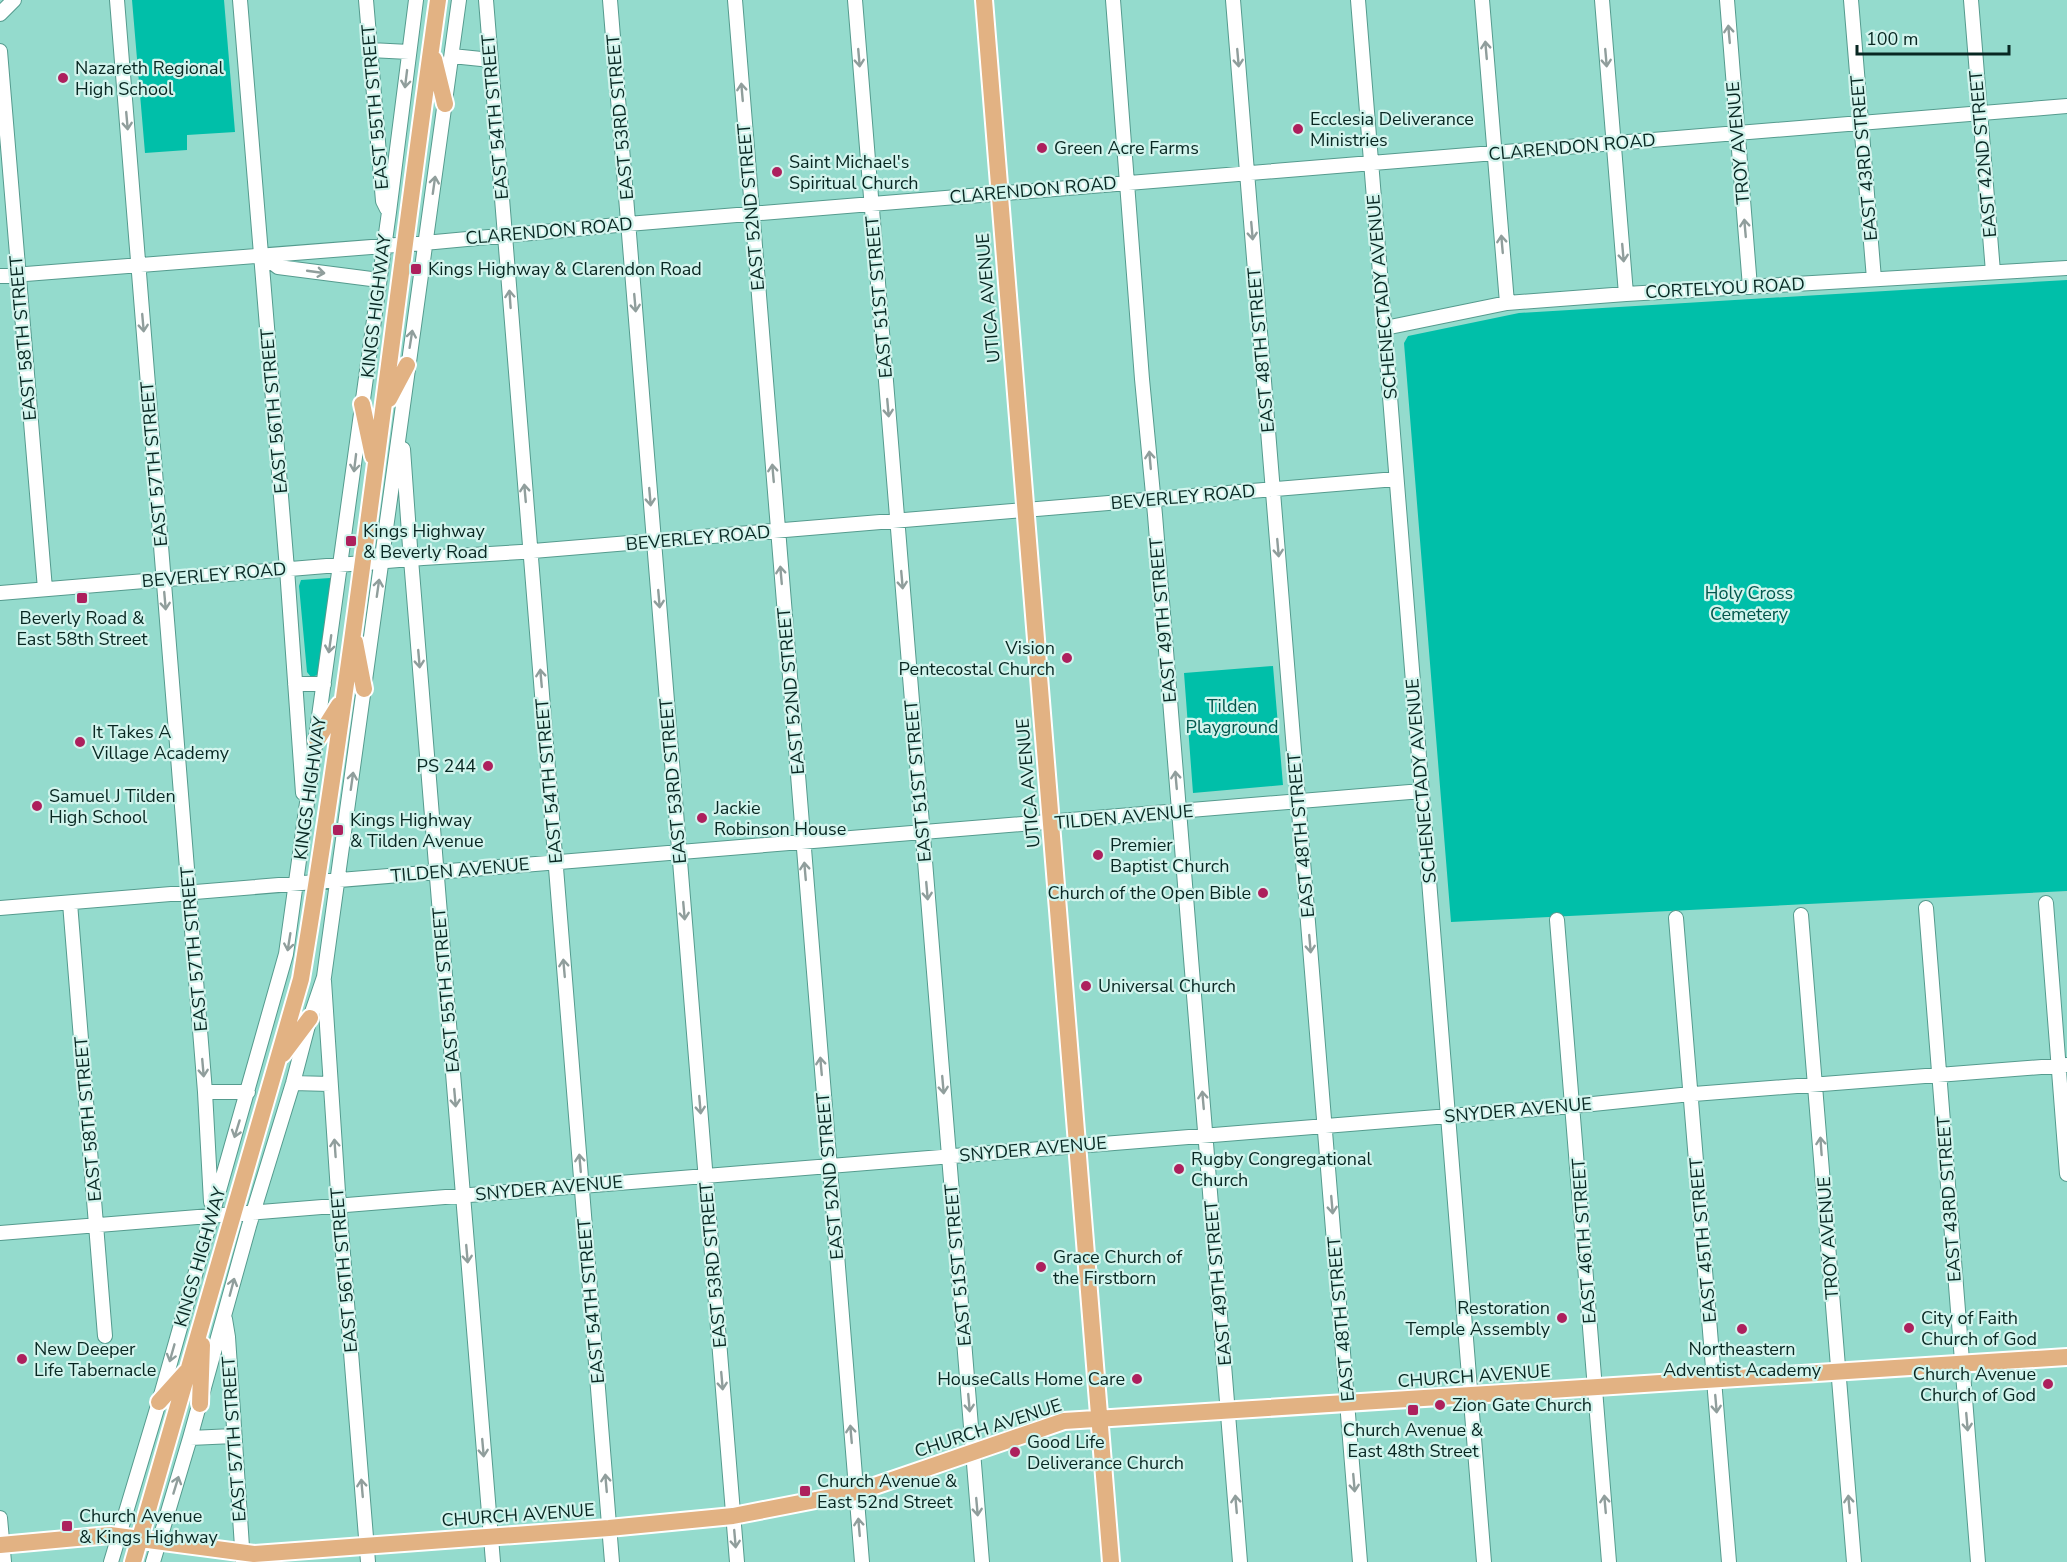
<svg xmlns="http://www.w3.org/2000/svg" width="2067" height="1562" viewBox="0 0 2067 1562" font-family="'Nunito Sans',sans-serif">
	<style>
		.green { fill: #00bfa9 }
		.lines { fill: none; stroke-linecap: round; stroke-linejoin: round }
		.minor-casing { stroke: #559b8e; stroke-width: 16 }
		.major-casing { stroke: #fff; stroke-width: 20 }
		.minor { stroke: #fff; stroke-width: 14 }
		.major { stroke: #e2b283; stroke-width: 16 }
		.oneway { stroke: #909e9c }
		.poi-dot { fill: #ad205d; stroke: #d2f4ed; stroke-width: 2 }
		.labels { text-anchor: middle; dominant-baseline: central; stroke-width: 4.5; stroke-linejoin: round; paint-order: stroke }
		.poi-label { font-size: 18px; fill: #082722; stroke: #d2f4ed; text-anchor: start }
		.street-label { font-size: 18px; fill: #082722; stroke: #d2f4ed }
		.park-label { font-size: 18px; fill: #00564c; stroke: #d2f4ed }
	</style>
	<rect width="100%" height="100%" fill="#94dbcd"/>
	<path class="green" d="M 132,0 L 224,0 L 235,132 L 187,135 L 187,150 L 145,153 Z
		M 2067,280 L 2067,891 L 1451,922 L 1404,343 L 1408,336 L 1519,313 Z
		M 330,578 L 333,579 L 318,675 L 311,677 L 307,672 L 299,586 L 301,580 Z
		M 1273,666 L 1283,785 L 1193,793 L 1184,673 Z"/>
	<g class="lines">
		<g class="minor-casing">
			<path id="minor" d="M 117,0 L 205,1092 L 211,1202
				M 240,0 L 287,569 L 303,793
				M 366,0 L 383,201 L 387,209
				M 486,0 L 612,1562
				M 610,0 L 737,1562
				M 735,0 L 862,1562
				M 855,0 L 982,1562
				M 1113,0 L 1142,379 L 1155,515 L 1240,1562
				M 1233,0 L 1360,1562
				M 1358,0 L 1484,1562
				M 1482,0 L 1507,303
				M 1602,0 L 1626,294
				M 1727,0 L 1750,287
				M 1851,0 L 1874,279
				M 1971,0 L 1993,272
				M 0,14 L 14,0
				M 370,50 L 409,52
				M 0,51 L 45,589
				M 452,56 L 491,60
				M 262,255 L 278,267 L 379,280
				M 0,276 L 435,242 L 628,224 L 2067,106
				M 1385,328 L 1507,303 L 1626,294 L 2067,268
				M 403,449 L 410,547 L 493,1562
				M 0,593 L 423,558 L 521,552 L 1396,479
				M 295,684 L 324,684
				M 70,903 L 105,1336
				M 2046,903 L 2067,1174
				M 0,908 L 1422,791
				M 1926,908 L 1978,1562
				M 1801,915 L 1854,1562
				M 1676,918 L 1729,1562
				M 1557,920 L 1609,1562
				M 324,981 L 338,1192 L 368,1562
				M 293,1083 L 330,1084
				M 205,1092 L 248,1092
				M 0,1233 L 1573,1106 L 1681,1095 L 2067,1065
				M 225,1319 L 228,1337 L 243,1562
				M 190,1438 L 234,1436
				M 0,1518 L 4,1562
				M 111,1562 L 159,1402 L 286,954 L 389,212 L 416,0
				M 153,1562 L 190,1438 L 249,1226 L 293,1083 L 310,1018 L 324,977 L 459,0"/>
		</g>
		<g class="major-casing">
			<path id="major" d="M 984,0 L 1111,1562
				M 434,59 L 445,104
				M 389,399 L 407,365
				M 362,404 L 373,456
				M 355,642 L 364,689
				M 317,740 L 339,705
				M 283,1054 L 310,1018
				M 159,1402 L 186,1372
				M 200,1404 L 202,1345
				M 0,1545 L 110,1535 L 254,1554 L 609,1528 L 733,1516 L 857,1492 L 1064,1421 L 2067,1357
				M 133,1562 L 301,979 C 355,654 392,326 438,0"/>
		</g>
		<use href="#minor" class="minor"/>
		<use href="#major" class="major"/>
	</g>
	<defs><path id="oneway-shaft" d="M-6 0H5M1.5-3L5.5 0L1.5 3" fill="none" stroke-width="1.6" stroke-linecap="round" stroke-linejoin="round" transform="scale(1.5)"/></defs>
	<g class="oneway">
		<use href="#oneway-shaft" transform="translate(1729 34) rotate(-95)"/>
		<use href="#oneway-shaft" transform="translate(1486 50) rotate(-95)"/>
		<use href="#oneway-shaft" transform="translate(859 58) rotate(85)"/>
		<use href="#oneway-shaft" transform="translate(1238 58) rotate(85)"/>
		<use href="#oneway-shaft" transform="translate(1606 58) rotate(85)"/>
		<use href="#oneway-shaft" transform="translate(406 79) rotate(97)"/>
		<use href="#oneway-shaft" transform="translate(742 92) rotate(-95)"/>
		<use href="#oneway-shaft" transform="translate(127 121) rotate(85)"/>
		<use href="#oneway-shaft" transform="translate(434 185) rotate(-82)"/>
		<use href="#oneway-shaft" transform="translate(1745 228) rotate(-95)"/>
		<use href="#oneway-shaft" transform="translate(1252 231) rotate(85)"/>
		<use href="#oneway-shaft" transform="translate(1502 244) rotate(-95)"/>
		<use href="#oneway-shaft" transform="translate(1623 253) rotate(85)"/>
		<use href="#oneway-shaft" transform="translate(316 272) rotate(8)"/>
		<use href="#oneway-shaft" transform="translate(510 299) rotate(-94)"/>
		<use href="#oneway-shaft" transform="translate(635 303) rotate(85)"/>
		<use href="#oneway-shaft" transform="translate(143 323) rotate(85)"/>
		<use href="#oneway-shaft" transform="translate(411 339) rotate(-81)"/>
		<use href="#oneway-shaft" transform="translate(888 408) rotate(85)"/>
		<use href="#oneway-shaft" transform="translate(1150 460) rotate(-95)"/>
		<use href="#oneway-shaft" transform="translate(355 463) rotate(97)"/>
		<use href="#oneway-shaft" transform="translate(773 473) rotate(-95)"/>
		<use href="#oneway-shaft" transform="translate(525 493) rotate(-95)"/>
		<use href="#oneway-shaft" transform="translate(650 497) rotate(85)"/>
		<use href="#oneway-shaft" transform="translate(1278 548) rotate(85)"/>
		<use href="#oneway-shaft" transform="translate(781 575) rotate(-95)"/>
		<use href="#oneway-shaft" transform="translate(902 580) rotate(85)"/>
		<use href="#oneway-shaft" transform="translate(378 588) rotate(-82)"/>
		<use href="#oneway-shaft" transform="translate(659 599) rotate(85)"/>
		<use href="#oneway-shaft" transform="translate(165 601) rotate(85)"/>
		<use href="#oneway-shaft" transform="translate(330 644) rotate(98)"/>
		<use href="#oneway-shaft" transform="translate(419 659) rotate(85)"/>
		<use href="#oneway-shaft" transform="translate(541 678) rotate(-95)"/>
		<use href="#oneway-shaft" transform="translate(1176 780) rotate(-95)"/>
		<use href="#oneway-shaft" transform="translate(352 781) rotate(-82)"/>
		<use href="#oneway-shaft" transform="translate(805 871) rotate(-95)"/>
		<use href="#oneway-shaft" transform="translate(927 891) rotate(85)"/>
		<use href="#oneway-shaft" transform="translate(684 911) rotate(85)"/>
		<use href="#oneway-shaft" transform="translate(289 942) rotate(99)"/>
		<use href="#oneway-shaft" transform="translate(1310 944) rotate(85)"/>
		<use href="#oneway-shaft" transform="translate(564 968) rotate(-95)"/>
		<use href="#oneway-shaft" transform="translate(821 1066) rotate(-95)"/>
		<use href="#oneway-shaft" transform="translate(203 1068) rotate(85)"/>
		<use href="#oneway-shaft" transform="translate(943 1085) rotate(85)"/>
		<use href="#oneway-shaft" transform="translate(455 1098) rotate(85)"/>
		<use href="#oneway-shaft" transform="translate(1203 1100) rotate(-95)"/>
		<use href="#oneway-shaft" transform="translate(700 1105) rotate(85)"/>
		<use href="#oneway-shaft" transform="translate(237 1129) rotate(107)"/>
		<use href="#oneway-shaft" transform="translate(1821 1146) rotate(-94)"/>
		<use href="#oneway-shaft" transform="translate(335 1148) rotate(-94)"/>
		<use href="#oneway-shaft" transform="translate(580 1163) rotate(-95)"/>
		<use href="#oneway-shaft" transform="translate(1332 1205) rotate(85)"/>
		<use href="#oneway-shaft" transform="translate(467 1254) rotate(85)"/>
		<use href="#oneway-shaft" transform="translate(232 1287) rotate(-75)"/>
		<use href="#oneway-shaft" transform="translate(172 1353) rotate(106)"/>
		<use href="#oneway-shaft" transform="translate(722 1381) rotate(85)"/>
		<use href="#oneway-shaft" transform="translate(969 1403) rotate(85)"/>
		<use href="#oneway-shaft" transform="translate(1716 1404) rotate(85)"/>
		<use href="#oneway-shaft" transform="translate(1967 1422) rotate(85)"/>
		<use href="#oneway-shaft" transform="translate(851 1434) rotate(-95)"/>
		<use href="#oneway-shaft" transform="translate(483 1448) rotate(85)"/>
		<use href="#oneway-shaft" transform="translate(606 1483) rotate(-95)"/>
		<use href="#oneway-shaft" transform="translate(1354 1483) rotate(85)"/>
		<use href="#oneway-shaft" transform="translate(176 1485) rotate(-73)"/>
		<use href="#oneway-shaft" transform="translate(362 1488) rotate(-95)"/>
		<use href="#oneway-shaft" transform="translate(1236 1504) rotate(-95)"/>
		<use href="#oneway-shaft" transform="translate(1605 1504) rotate(-95)"/>
		<use href="#oneway-shaft" transform="translate(1849 1504) rotate(-95)"/>
		<use href="#oneway-shaft" transform="translate(977 1507) rotate(85)"/>
		<use href="#oneway-shaft" transform="translate(859 1527) rotate(-95)"/>
		<use href="#oneway-shaft" transform="translate(735 1539) rotate(85)"/>
	</g>
	<g class="poi-dot">
		<circle cx="63" cy="78" r="6"/>
		<circle cx="1298" cy="129" r="6"/>
		<circle cx="1042" cy="148" r="6"/>
		<circle cx="777" cy="172" r="6"/>
		<rect x="410" y="263" width="12" height="12" rx="3"/>
		<rect x="345" y="535" width="12" height="12" rx="3"/>
		<rect x="76" y="592" width="12" height="12" rx="3"/>
		<circle cx="1067" cy="658" r="6"/>
		<circle cx="80" cy="742" r="6"/>
		<circle cx="488" cy="766" r="6"/>
		<circle cx="37" cy="806" r="6"/>
		<circle cx="702" cy="818" r="6"/>
		<rect x="332" y="824" width="12" height="12" rx="3"/>
		<circle cx="1098" cy="855" r="6"/>
		<circle cx="1263" cy="893" r="6"/>
		<circle cx="1086" cy="986" r="6"/>
		<circle cx="1179" cy="1169" r="6"/>
		<circle cx="1041" cy="1267" r="6"/>
		<circle cx="1562" cy="1318" r="6"/>
		<circle cx="1909" cy="1328" r="6"/>
		<circle cx="1742" cy="1329" r="6"/>
		<circle cx="22" cy="1359" r="6"/>
		<circle cx="1137" cy="1379" r="6"/>
		<circle cx="2048" cy="1384" r="6"/>
		<circle cx="1440" cy="1405" r="6"/>
		<rect x="1407" y="1404" width="12" height="12" rx="3"/>
		<circle cx="1015" cy="1452" r="6"/>
		<rect x="799" y="1485" width="12" height="12" rx="3"/>
		<rect x="61" y="1520" width="12" height="12" rx="3"/>
	</g>
	<g class="labels">
		<g class="poi-label">
			<text x="75" y="68">Nazareth Regional<tspan x="75" dy="21">High School</tspan></text>
			<text x="1310" y="119">Ecclesia Deliverance<tspan x="1310" dy="21">Ministries</tspan></text>
			<text x="1054" y="148">Green Acre Farms</text>
			<text x="789" y="162">Saint Michael's<tspan x="789" dy="21">Spiritual Church</tspan></text>
			<text x="428" y="269">Kings Highway &amp; Clarendon Road</text>
			<text x="363" y="531">Kings Highway<tspan x="363" dy="21">&amp; Beverly Road</tspan></text>
			<text x="82" y="618" text-anchor="middle">Beverly Road &amp;<tspan x="82" dy="21">East 58th Street</tspan></text>
			<text x="1055" y="648" text-anchor="end">Vision<tspan x="1055" dy="21">Pentecostal Church</tspan></text>
			<text x="92" y="732">It Takes A<tspan x="92" dy="21">Village Academy</tspan></text>
			<text x="476" y="766" text-anchor="end">PS 244</text>
			<text x="49" y="796">Samuel J Tilden<tspan x="49" dy="21">High School</tspan></text>
			<text x="714" y="808">Jackie<tspan x="714" dy="21">Robinson House</tspan></text>
			<text x="350" y="820">Kings Highway<tspan x="350" dy="21">&amp; Tilden Avenue</tspan></text>
			<text x="1110" y="845">Premier<tspan x="1110" dy="21">Baptist Church</tspan></text>
			<text x="1251" y="893" text-anchor="end">Church of the Open Bible</text>
			<text x="1098" y="986">Universal Church</text>
			<text x="1191" y="1159">Rugby Congregational<tspan x="1191" dy="21">Church</tspan></text>
			<text x="1053" y="1257">Grace Church of<tspan x="1053" dy="21">the Firstborn</tspan></text>
			<text x="1550" y="1308" text-anchor="end">Restoration<tspan x="1550" dy="21">Temple Assembly</tspan></text>
			<text x="1921" y="1318">City of Faith<tspan x="1921" dy="21">Church of God</tspan></text>
			<text x="34" y="1349">New Deeper<tspan x="34" dy="21">Life Tabernacle</tspan></text>
			<text x="1742" y="1349" text-anchor="middle">Northeastern<tspan x="1742" dy="21">Adventist Academy</tspan></text>
			<text x="2036" y="1374" text-anchor="end">Church Avenue<tspan x="2036" dy="21">Church of God</tspan></text>
			<text x="1125" y="1379" text-anchor="end">HouseCalls Home Care</text>
			<text x="1452" y="1405">Zion Gate Church</text>
			<text x="1413" y="1430" text-anchor="middle">Church Avenue &amp;<tspan x="1413" dy="21">East 48th Street</tspan></text>
			<text x="1027" y="1442">Good Life<tspan x="1027" dy="21">Deliverance Church</tspan></text>
			<text x="817" y="1481">Church Avenue &amp;<tspan x="817" dy="21">East 52nd Street</tspan></text>
			<text x="79" y="1516">Church Avenue<tspan x="79" dy="21">&amp; Kings Highway</tspan></text>
		</g>
		<g class="street-label">
			<text transform="translate(375 107) rotate(-95)">EAST 55TH STREET</text>
			<text transform="translate(495 117) rotate(-95)">EAST 54TH STREET</text>
			<text transform="translate(620 117) rotate(-95)">EAST 53RD STREET</text>
			<text transform="translate(1738 143) rotate(-95)">TROY AVENUE</text>
			<text transform="translate(1572 147) rotate(-5)">CLARENDON ROAD</text>
			<text transform="translate(1983 154) rotate(-95)">EAST 42ND STREET</text>
			<text transform="translate(1864 158) rotate(-95)">EAST 43RD STREET</text>
			<text transform="translate(1033 190) rotate(-5)">CLARENDON ROAD</text>
			<text transform="translate(751 207) rotate(-95)">EAST 52ND STREET</text>
			<text transform="translate(549 231) rotate(-5)">CLARENDON ROAD</text>
			<text transform="translate(1725 288) rotate(-3)">CORTELYOU ROAD</text>
			<text transform="translate(879 297) rotate(-95)">EAST 51ST STREET</text>
			<text transform="translate(1382 297) rotate(-95)">SCHENECTADY AVENUE</text>
			<text transform="translate(988 298) rotate(-95)">UTICA AVENUE</text>
			<text transform="translate(376 306) rotate(-83)">KINGS HIGHWAY</text>
			<text transform="translate(23 338) rotate(-95)">EAST 58TH STREET</text>
			<text transform="translate(1261 350) rotate(-95)">EAST 48TH STREET</text>
			<text transform="translate(274 411) rotate(-95)">EAST 56TH STREET</text>
			<text transform="translate(154 464) rotate(-95)">EAST 57TH STREET</text>
			<text transform="translate(1183 497) rotate(-5)">BEVERLEY ROAD</text>
			<text transform="translate(698 538) rotate(-5)">BEVERLEY ROAD</text>
			<text transform="translate(214 575) rotate(-5)">BEVERLEY ROAD</text>
			<text transform="translate(1163 620) rotate(-95)">EAST 49TH STREET</text>
			<text transform="translate(791 691) rotate(-95)">EAST 52ND STREET</text>
			<text transform="translate(549 781) rotate(-95)">EAST 54TH STREET</text>
			<text transform="translate(673 781) rotate(-95)">EAST 53RD STREET</text>
			<text transform="translate(918 781) rotate(-95)">EAST 51ST STREET</text>
			<text transform="translate(1421 781) rotate(-95)">SCHENECTADY AVENUE</text>
			<text transform="translate(1028 783) rotate(-95)">UTICA AVENUE</text>
			<text transform="translate(310 788) rotate(-82)">KINGS HIGHWAY</text>
			<text transform="translate(1124 817) rotate(-5)">TILDEN AVENUE</text>
			<text transform="translate(1301 835) rotate(-95)">EAST 48TH STREET</text>
			<text transform="translate(460 870) rotate(-5)">TILDEN AVENUE</text>
			<text transform="translate(194 949) rotate(-95)">EAST 57TH STREET</text>
			<text transform="translate(446 990) rotate(-95)">EAST 55TH STREET</text>
			<text transform="translate(1518 1110) rotate(-5)">SNYDER AVENUE</text>
			<text transform="translate(88 1119) rotate(-95)">EAST 58TH STREET</text>
			<text transform="translate(1033 1149) rotate(-5)">SNYDER AVENUE</text>
			<text transform="translate(830 1176) rotate(-95)">EAST 52ND STREET</text>
			<text transform="translate(549 1188) rotate(-5)">SNYDER AVENUE</text>
			<text transform="translate(1949 1199) rotate(-94)">EAST 43RD STREET</text>
			<text transform="translate(1828 1238) rotate(-94)">TROY AVENUE</text>
			<text transform="translate(1703 1240) rotate(-95)">EAST 45TH STREET</text>
			<text transform="translate(1584 1241) rotate(-94)">EAST 46TH STREET</text>
			<text transform="translate(200 1257) rotate(-74)">KINGS HIGHWAY</text>
			<text transform="translate(713 1265) rotate(-95)">EAST 53RD STREET</text>
			<text transform="translate(958 1265) rotate(-95)">EAST 51ST STREET</text>
			<text transform="translate(344 1270) rotate(-95)">EAST 56TH STREET</text>
			<text transform="translate(1218 1283) rotate(-95)">EAST 49TH STREET</text>
			<text transform="translate(591 1301) rotate(-95)">EAST 54TH STREET</text>
			<text transform="translate(1341 1319) rotate(-95)">EAST 48TH STREET</text>
			<text transform="translate(1474 1376) rotate(-4)">CHURCH AVENUE</text>
			<text transform="translate(988 1428) rotate(-18)">CHURCH AVENUE</text>
			<text transform="translate(234 1439) rotate(-94)">EAST 57TH STREET</text>
			<text transform="translate(518 1515) rotate(-4)">CHURCH AVENUE</text>
		</g>
		<g class="park-label">
			<text x="1749" y="593">Holy Cross<tspan x="1749" dy="21">Cemetery</tspan></text>
			<text x="1232" y="706">Tilden<tspan x="1232" dy="21">Playground</tspan></text>
		</g>
	</g>
	<path d="M1857 45v9h152v-9" fill="none" stroke="#082722" stroke-width="3"/>
	<text x="1866" y="45" font-size="18" fill="#082722" stroke="#d2f4ed" stroke-width="4.5" paint-order="stroke">100 m</text>
</svg>
